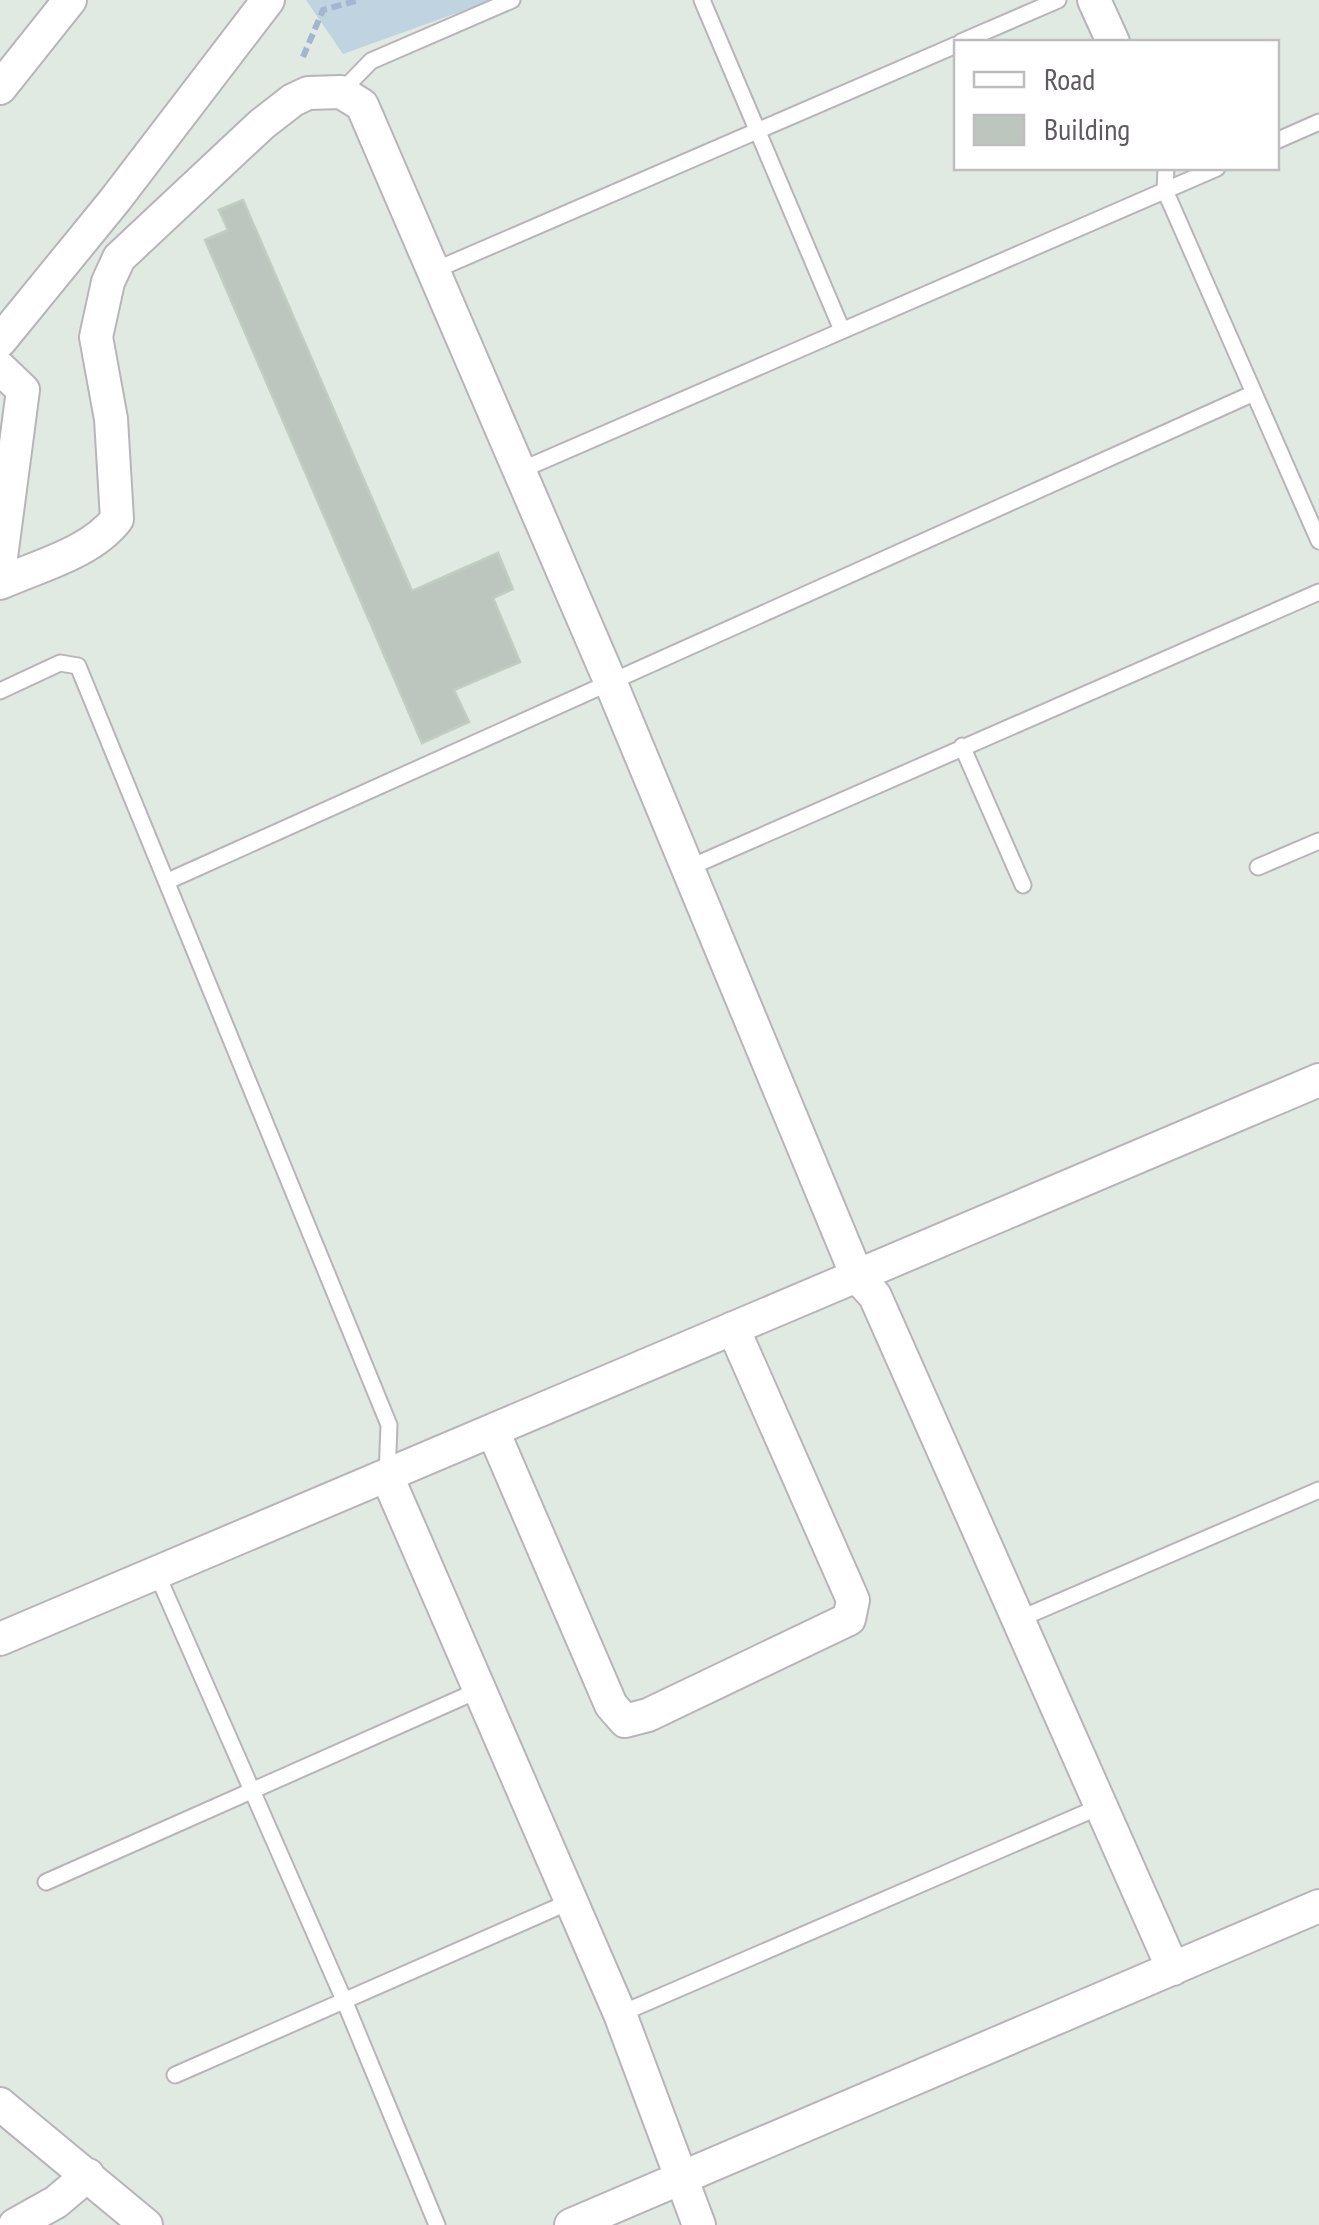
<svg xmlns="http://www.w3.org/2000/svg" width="1319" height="2225" viewBox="0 0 1319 2225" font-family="'PT Sans Narrow',sans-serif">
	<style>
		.green { fill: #bfd4e0 }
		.building { fill: #bdc6be; stroke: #c0cec1; stroke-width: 2.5 }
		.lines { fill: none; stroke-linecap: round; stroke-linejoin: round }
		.service-casing { stroke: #b9b3ba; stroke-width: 19 }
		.minor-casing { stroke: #b9b3ba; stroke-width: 36 }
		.path { stroke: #a4b5d0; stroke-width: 6; stroke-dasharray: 10 5; stroke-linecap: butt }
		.service { stroke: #fff; stroke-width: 15 }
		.minor { stroke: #fff; stroke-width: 32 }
	</style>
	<rect width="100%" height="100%" fill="#e1eae2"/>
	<path class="green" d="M 306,0 L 493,0 L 343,54 Z"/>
	<path class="building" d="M 243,200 L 412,591 L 498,553 L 513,589 L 493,598 L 520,662 L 454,690 L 469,722 L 422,743 L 205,240 L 228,230 L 219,210 Z"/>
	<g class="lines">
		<g class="service-casing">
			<path id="service" d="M 702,0 L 842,330
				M 961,42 L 1058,0
				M 341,92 L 371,61 L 512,0
				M 1276,141 L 1319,122
				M 1166,168 L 1165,191 L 1171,204 L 1319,541
				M 433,271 L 956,45
				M 519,471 L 1217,168
				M 0,691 L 60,663 L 78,666 L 389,1425 L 387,1476
				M 962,746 L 1023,885
				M 1258,867 L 1319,841
				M 686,869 L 1319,592
				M 168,881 L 1254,393
				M 157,1574 L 344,2000 L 437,2225
				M 1017,1620 L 1319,1490
				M 46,1882 L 479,1690
				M 620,2014 L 1099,1807
				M 175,2075 L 569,1902"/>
		</g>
		<g class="minor-casing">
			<path id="minor" d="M 1094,0 L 1113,42
				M 0,88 L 70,0
				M 0,341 L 115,200 L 268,0
				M 0,368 L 23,390 L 0,565
				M 0,583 C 38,566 91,553 117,519 L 111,419 L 96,337 L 108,282 L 119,258 L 262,124 L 293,100 L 308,93 L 341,92 L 362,105 L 610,681 L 857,1276 L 875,1296 L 1173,1969
				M 493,1431 L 611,1705 L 625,1721 L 648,1715 L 849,1619 L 853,1600 L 733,1328
				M 387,1476 L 620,2014 L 699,2225
				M 0,1639 L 1319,1080
				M 0,2104 L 146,2225
				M 15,2225 L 56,2202 L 88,2175
				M 571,2225 L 1319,1906"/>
		</g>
		<path class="path" d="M 303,57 L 323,10 L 359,0"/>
		<use href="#service" class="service"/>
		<use href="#minor" class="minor"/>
	</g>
	<rect x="954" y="40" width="325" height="130" fill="#ffffff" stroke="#bfbdbf" stroke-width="2.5"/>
	<rect x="974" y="72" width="50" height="15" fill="#ffffff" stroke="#bfbdbf" stroke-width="2.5"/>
	<text x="1044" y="90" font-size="30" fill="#5f5960">Road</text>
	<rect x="974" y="115" width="50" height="30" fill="#bdc6be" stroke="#bfbdbf" stroke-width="2.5"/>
	<text x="1044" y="140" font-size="30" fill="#5f5960">Building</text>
</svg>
